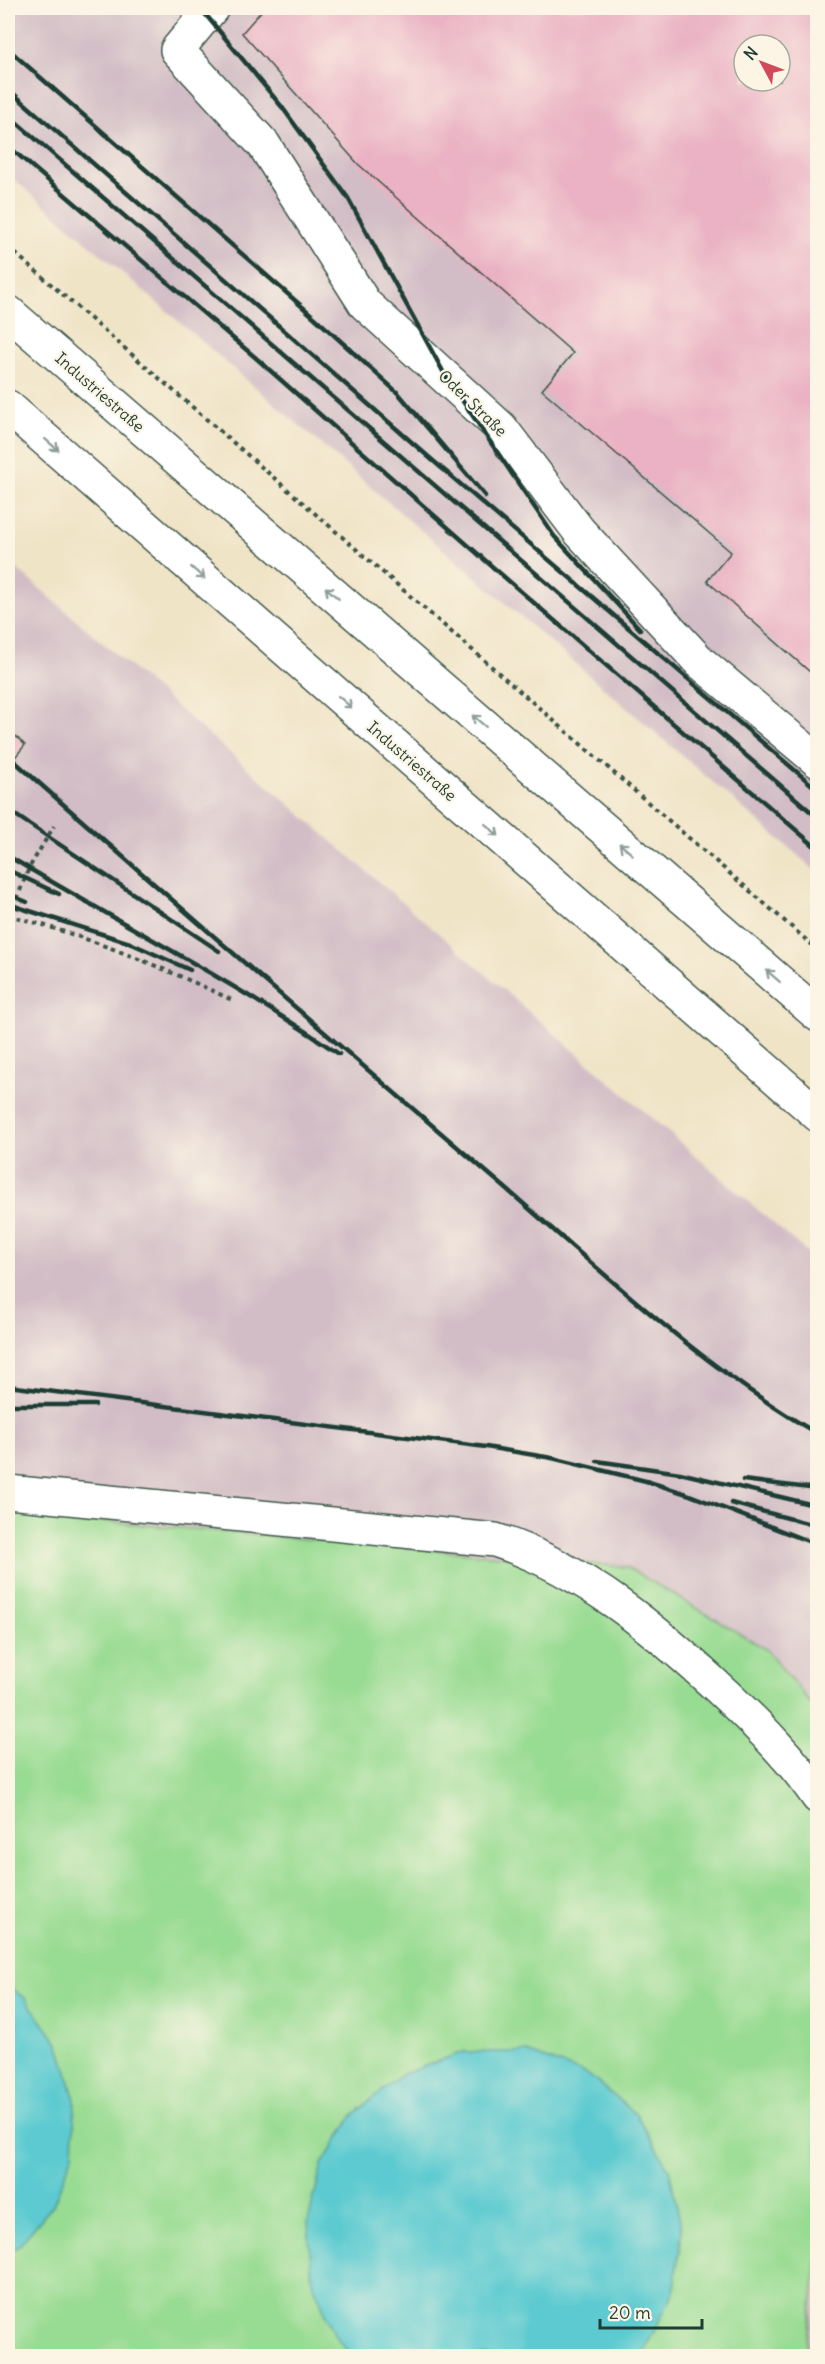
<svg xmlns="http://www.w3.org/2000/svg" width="825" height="2364" viewBox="0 0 825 2364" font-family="Delius,sans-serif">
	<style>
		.industrial { fill: #d2bdc6; fill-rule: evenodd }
		.green { fill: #98db92; stroke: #5c8c63; stroke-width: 1.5 }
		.water { fill: #5ccad0; stroke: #3e8482; stroke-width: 1.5 }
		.building { fill: #eab2c4; fill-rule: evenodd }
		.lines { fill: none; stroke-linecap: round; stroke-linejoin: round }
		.minor-casing { stroke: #3e564a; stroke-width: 36 }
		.highway-casing { stroke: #3e564a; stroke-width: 36 }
		.path { stroke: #3e564a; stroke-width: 4; stroke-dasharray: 4.5 4.5; stroke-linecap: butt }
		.minor { stroke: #fff; stroke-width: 33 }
		.highway { stroke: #fff; stroke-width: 33 }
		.rail { stroke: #1f3d34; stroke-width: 4.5 }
		.oneway { stroke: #8f9e9a }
		.labels { text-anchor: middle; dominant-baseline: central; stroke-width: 4.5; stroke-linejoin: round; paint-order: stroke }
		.street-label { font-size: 16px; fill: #1f3d34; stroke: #fcf5e5 }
	</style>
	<rect width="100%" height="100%" fill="#fcf5e5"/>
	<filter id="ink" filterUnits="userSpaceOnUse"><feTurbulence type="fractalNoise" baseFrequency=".0167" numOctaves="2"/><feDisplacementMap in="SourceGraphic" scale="12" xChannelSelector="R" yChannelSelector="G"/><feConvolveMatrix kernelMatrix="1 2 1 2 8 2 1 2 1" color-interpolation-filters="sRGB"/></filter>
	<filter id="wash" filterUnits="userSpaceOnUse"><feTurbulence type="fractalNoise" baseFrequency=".008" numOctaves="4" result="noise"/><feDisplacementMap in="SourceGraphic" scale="24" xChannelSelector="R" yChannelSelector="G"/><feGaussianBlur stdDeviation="1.35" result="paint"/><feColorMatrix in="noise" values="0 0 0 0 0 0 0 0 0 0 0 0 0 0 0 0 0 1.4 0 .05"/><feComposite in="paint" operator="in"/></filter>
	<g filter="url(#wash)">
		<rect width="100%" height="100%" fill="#f0e4c7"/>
		<path class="industrial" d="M 8,8 L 817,8 L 817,872 L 8,174 ZM 744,45 L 780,45 L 780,81 L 744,81 Z
			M 8,561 L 817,1261 L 817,2356 L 8,2356 Z"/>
		<path class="green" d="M 8,1513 L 627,1567 L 766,1649 L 817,1711 L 818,2256 L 806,2356 L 8,2356 Z"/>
		<path class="water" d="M 8,1986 L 25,1998 L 59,2045 L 75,2100 L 73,2154 L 53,2205 L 18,2247 L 8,2253 Z
			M 463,2052 L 527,2052 L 587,2074 L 636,2114 L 669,2169 L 682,2231 L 673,2294 L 644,2351 L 638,2356 L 352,2356 L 335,2336 L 312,2281 L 308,2222 L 322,2164 L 354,2114 L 403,2074 Z"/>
		<g id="blocks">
			<path class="building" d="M 264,8 L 818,8 L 818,679 L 707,581 L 731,552 L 542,390 L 573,353 L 358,164 L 242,33 ZM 744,45 L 780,45 L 780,81 L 744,81 Z
				M 8,729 L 25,745 L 8,766 Z"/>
		</g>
	</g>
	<g filter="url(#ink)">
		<use href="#blocks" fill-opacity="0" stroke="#3e564a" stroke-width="1.5"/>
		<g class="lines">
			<g class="minor-casing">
				<path id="minor" d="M 212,8 L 177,50 L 264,145 L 365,304 L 501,428 L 579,531 L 700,662 L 818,761
					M 8,1492 L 495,1540 C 583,1568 659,1632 726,1695 C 759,1726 792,1759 818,1797"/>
			</g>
			<g class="highway-casing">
				<path id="highway" d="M 8,312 L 818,1015
					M 8,407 L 818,1115"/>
			</g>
			<path class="path" d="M 8,247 L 818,950
				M 8,915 C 86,936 161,966 234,1001
				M 10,916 L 29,868 L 54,826"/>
			<use href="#minor" class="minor"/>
			<use href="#highway" class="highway"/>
			<path class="rail" d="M 197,8 L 206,15 L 282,107 L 348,198 L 445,375 L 554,536 L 640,629
				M 8,49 L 314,317 L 399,394 L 485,496
				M 8,89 L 431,459 L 818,790
				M 8,115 L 818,818
				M 8,146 L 256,358 L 495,569 L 818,849
				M 13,760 C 175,903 338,1045 503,1186 C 603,1272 702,1367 818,1434
				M 8,810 L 219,951
				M 8,856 C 118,922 233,981 339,1054
				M 8,870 L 59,894
				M 8,894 L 27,902
				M 8,904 L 130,943 L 190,970
				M 8,1386 L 486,1447 L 552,1458 L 646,1481 L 687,1494 L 818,1545
				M 8,1405 L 95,1405
				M 597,1461 L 680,1473 L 818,1506
				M 743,1480 L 818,1489
				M 731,1503 L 818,1526"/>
		</g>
		<defs><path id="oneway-shaft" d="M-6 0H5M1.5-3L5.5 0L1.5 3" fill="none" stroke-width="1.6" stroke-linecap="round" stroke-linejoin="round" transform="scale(1.5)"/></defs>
		<g class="oneway">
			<use href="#oneway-shaft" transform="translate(52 445) rotate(41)"/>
			<use href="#oneway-shaft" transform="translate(198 573) rotate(41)"/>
			<use href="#oneway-shaft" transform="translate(332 593) rotate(-139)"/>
			<use href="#oneway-shaft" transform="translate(345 702) rotate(41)"/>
			<use href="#oneway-shaft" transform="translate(479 721) rotate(-139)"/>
			<use href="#oneway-shaft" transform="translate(492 830) rotate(41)"/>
			<use href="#oneway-shaft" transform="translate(626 849) rotate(-139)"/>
			<use href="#oneway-shaft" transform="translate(773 976) rotate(-139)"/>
		</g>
	</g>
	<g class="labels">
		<g class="street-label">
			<text transform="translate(100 392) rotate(41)">Industriestraße</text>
			<text transform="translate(473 403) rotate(44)">Oder Straße</text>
			<text transform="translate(412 761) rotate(41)">Industriestraße</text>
		</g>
	</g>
	<rect width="825" height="2364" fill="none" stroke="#fcf5e5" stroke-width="30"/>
	<g transform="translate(762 63) rotate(311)"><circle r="28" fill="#fcf5e5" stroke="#a4ab9e" stroke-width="1.5"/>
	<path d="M0-4.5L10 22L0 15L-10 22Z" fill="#d1495b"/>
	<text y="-9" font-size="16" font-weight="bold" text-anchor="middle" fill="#1f3d34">N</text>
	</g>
	<path d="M600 2319v9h102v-9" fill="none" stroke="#1f3d34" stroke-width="3"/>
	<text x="609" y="2319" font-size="18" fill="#1f3d34" stroke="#fcf5e5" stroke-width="4.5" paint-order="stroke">20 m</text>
</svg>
